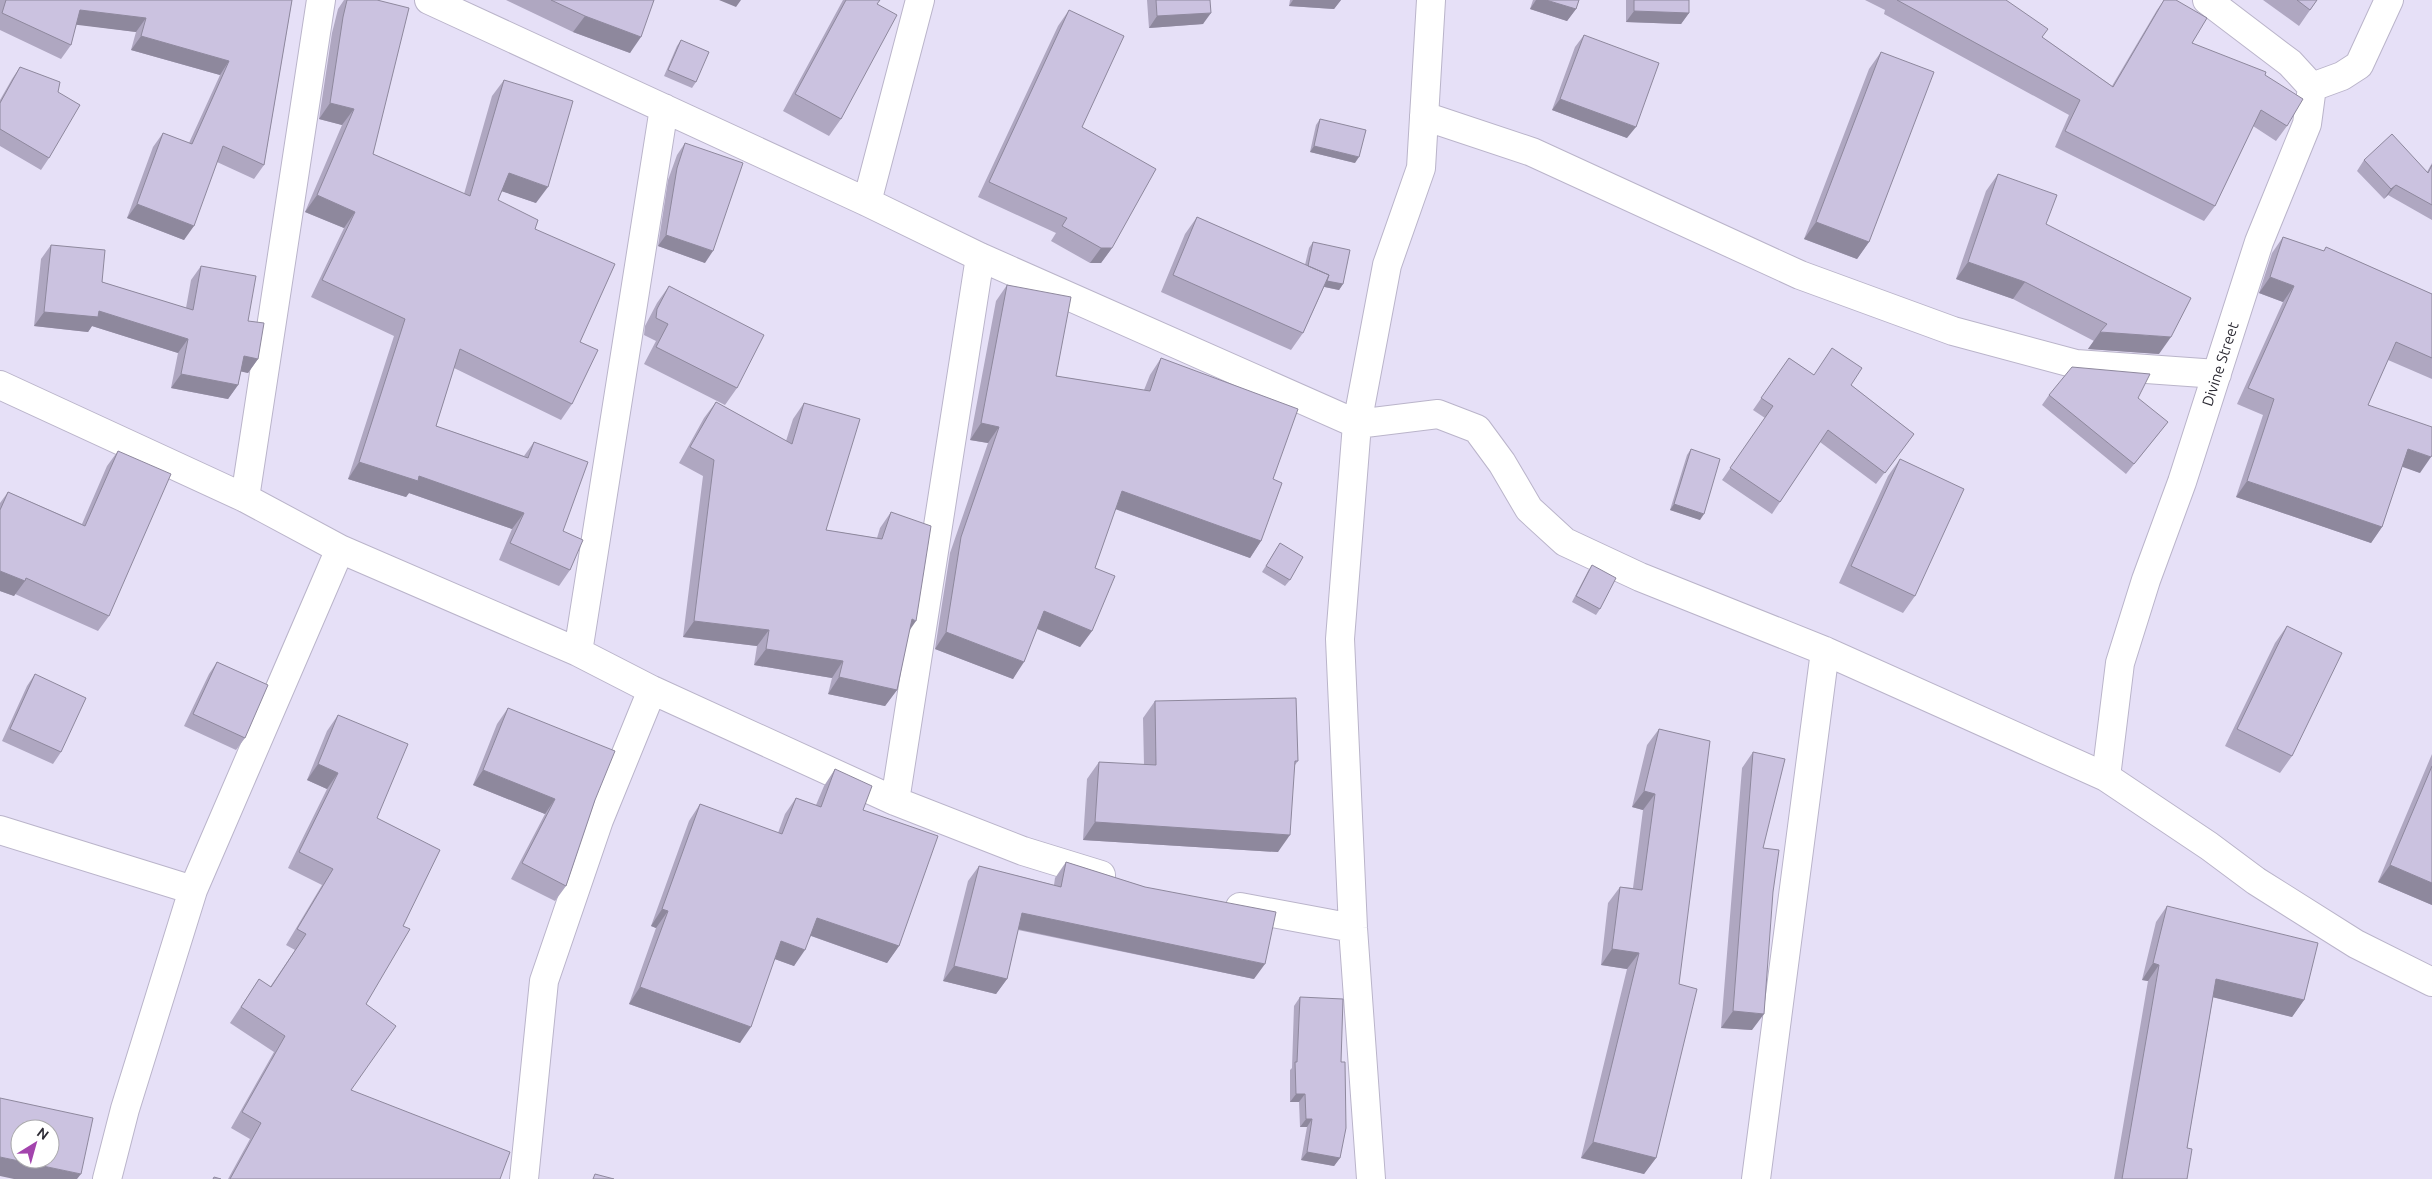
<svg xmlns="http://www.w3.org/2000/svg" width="2432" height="1179" viewBox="0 0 2432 1179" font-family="Ubuntu,sans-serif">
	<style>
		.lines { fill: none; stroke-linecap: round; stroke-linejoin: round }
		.street-casing { stroke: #bab4ca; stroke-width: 30 }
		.street { stroke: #fff; stroke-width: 28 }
		.wall { fill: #afa7c1 }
		.shaded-wall { fill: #8e889d }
		.building { fill: #cbc2e0; stroke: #8e889d; fill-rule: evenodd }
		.labels { text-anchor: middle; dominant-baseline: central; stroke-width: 5; stroke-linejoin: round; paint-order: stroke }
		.street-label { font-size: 15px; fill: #2c2a33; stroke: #fff }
	</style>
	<rect width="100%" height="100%" fill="#e6e0f7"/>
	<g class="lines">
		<g class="street-casing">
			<path id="street" d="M 429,0 L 867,202 L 980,257 L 1357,424 L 1438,414 L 1477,429 L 1502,463 L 1529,509 L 1565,542 L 1640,577 L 1825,651 L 2106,777 L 2209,846 L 2256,881 L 2356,944 L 2432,982
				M 2312,87 L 2342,76 L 2359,65 L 2389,0
				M 1424,116 L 1532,152 L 1800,275 L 1953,331 L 2076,364 L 2217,374
				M 867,202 L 920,0
				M 0,385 L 245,498 L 340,549 L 578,652 L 652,690 L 895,801 L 1023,851 L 1101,875
				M 245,498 L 321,0
				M 578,652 L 664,108
				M 2106,777 L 2120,663 L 2146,580 L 2182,482 L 2259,242 L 2307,124 L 2312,87 L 2290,63 L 2207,0
				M 895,801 L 980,257
				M 0,830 L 193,890
				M 1240,907 L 1353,928
				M 107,1179 L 125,1109 L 193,890 L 340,549
				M 524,1179 L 544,981 L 599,820 L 652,690
				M 1371,1179 L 1353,928 L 1340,639 L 1357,424 L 1387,265 L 1421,168 L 1431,0
				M 1756,1179 L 1825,651"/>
		</g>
		<use href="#street" class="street"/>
	</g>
	<path class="wall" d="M 0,0 L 292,0 L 264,165 L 254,179 L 217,162 L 184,240 L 127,218 L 153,147 L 163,133 L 189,143 L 220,75 L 131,50 L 136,32 L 76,24 L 71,45 L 61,59 L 0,30 Z
		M 344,0 L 377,0 L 373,154 L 464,194 L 492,96 L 504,80 L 536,203 L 502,191 L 498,200 L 535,229 L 580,342 L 572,404 L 561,420 L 454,368 L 436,426 L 524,456 L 534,442 L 563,531 L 570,570 L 559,586 L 499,560 L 512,529 L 409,493 L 406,497 L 348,479 L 394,336 L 311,297 L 344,228 L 305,212 L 342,125 L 319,119 L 332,33 L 338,9 Z
		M 506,0 L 654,0 L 630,53 L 573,32 Z
		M 843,0 L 880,0 L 877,4 L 841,119 L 829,136 L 783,111 Z
		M 1147,0 L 1210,0 L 1203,24 L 1149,28 Z
		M 1290,0 L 1341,0 L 1334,9 L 1289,6 Z
		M 1533,0 L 1579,0 L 1576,9 L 1567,21 L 1530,9 Z
		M 1626,0 L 1689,0 L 1689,13 L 1681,24 L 1626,22 Z
		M 1865,0 L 2006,0 L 2042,37 L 2112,86 L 2157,10 L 2164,0 L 2176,0 L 2192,43 L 2265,75 L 2287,126 L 2276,141 L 2253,126 L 2215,206 L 2204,221 L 2055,147 L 2069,115 L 1884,14 L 1885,10 Z
		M 2263,0 L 2317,0 L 2299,26 Z
		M 1069,10 L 1082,127 L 1112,248 L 1101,263 L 1090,263 L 1051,241 L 1056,233 L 978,197 L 1058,26 Z
		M 1584,35 L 1627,138 L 1552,110 L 1575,47 Z
		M 681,40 L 696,82 L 692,88 L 664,76 L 677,46 Z
		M 1881,52 L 1869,242 L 1857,259 L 1804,239 L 1869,69 Z
		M 20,67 L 58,92 L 49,158 L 41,170 L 0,146 L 0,100 L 12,79 Z
		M 1320,119 L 1355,163 L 1310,152 L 1316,125 Z
		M 685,143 L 705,263 L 658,246 L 668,180 L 677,155 Z
		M 2364,160 L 2427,172 L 2432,163 L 2432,220 L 2388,195 L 2384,199 L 2357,171 Z
		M 1998,174 L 2046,224 L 2159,354 L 2088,349 L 2094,341 L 2013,299 L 1956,279 L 1986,191 Z
		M 1197,217 L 1305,265 L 1309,248 L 1313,242 L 1343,284 L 1339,290 L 1324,287 L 1303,333 L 1291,350 L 1161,292 L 1185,234 Z
		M 2283,237 L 2324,251 L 2326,247 L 2432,294 L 2432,379 L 2388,360 L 2368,405 L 2420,473 L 2402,466 L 2382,527 L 2371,543 L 2236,497 L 2263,415 L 2237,404 L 2283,302 L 2259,293 L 2272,253 Z
		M 51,245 L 102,282 L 186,308 L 191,280 L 201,266 L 248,321 L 258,359 L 248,373 L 241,371 L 238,385 L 228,399 L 171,388 L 178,353 L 92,326 L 88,332 L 34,326 L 41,259 Z
		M 1007,285 L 1056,376 L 1144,390 L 1150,375 L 1161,358 L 1273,479 L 1261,541 L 1250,558 L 1115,509 L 1095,568 L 1092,631 L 1080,647 L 1037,629 L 1013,679 L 935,649 L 950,553 L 988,443 L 970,440 L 996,301 Z
		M 669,286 L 737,388 L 725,405 L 644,364 L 656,341 L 644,335 L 645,326 L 657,303 Z
		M 1789,358 L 1814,375 L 1851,385 L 1914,434 L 1876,484 L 1820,442 L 1772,514 L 1722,480 L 1765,418 L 1753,410 Z
		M 2049,395 L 2138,398 L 2160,432 L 2126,474 L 2042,405 Z
		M 716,402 L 786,441 L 793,419 L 804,403 L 826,530 L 877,538 L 880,528 L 891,512 L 909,631 L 897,690 L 885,706 L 828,694 L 832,678 L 754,665 L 757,646 L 683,637 L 703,476 L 679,463 L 704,418 Z
		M 1691,449 L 1700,520 L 1670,510 L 1687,455 Z
		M 118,451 L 109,616 L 98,631 L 15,594 L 14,596 L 0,591 L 0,503 L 8,492 L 82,524 L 107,466 Z
		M 1900,459 L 1915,596 L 1903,613 L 1839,583 L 1888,476 Z
		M 1280,543 L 1290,580 L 1285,586 L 1262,572 Z
		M 1592,565 L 1600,609 L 1596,615 L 1572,602 L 1588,571 Z
		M 2287,626 L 2292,756 L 2280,773 L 2225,746 L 2275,643 Z
		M 217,662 L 245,738 L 236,750 L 184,726 L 209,674 Z
		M 35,674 L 61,752 L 53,764 L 2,741 L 27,686 Z
		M 1155,701 L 1298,761 L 1295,765 L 1278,852 L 1083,840 L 1087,779 L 1099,762 L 1144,765 L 1143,718 Z
		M 508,708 L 595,800 L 566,886 L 555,901 L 511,879 L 545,814 L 473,785 L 497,724 Z
		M 338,715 L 377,818 L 403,926 L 366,1004 L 351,1090 L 500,1179 L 228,1179 L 250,1139 L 231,1128 L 274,1052 L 230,1023 L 259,979 L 270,987 L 295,950 L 286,945 L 322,885 L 288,868 L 327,789 L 307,780 L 327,731 Z
		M 1659,729 L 1656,1158 L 1644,1174 L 1581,1158 L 1627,969 L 1601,965 L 1608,903 L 1620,887 L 1633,888 L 1643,810 L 1632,807 L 1647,745 Z
		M 1753,752 L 1763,848 L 1752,1030 L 1721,1028 L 1742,768 Z
		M 2432,754 L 2432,905 L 2378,882 Z
		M 835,769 L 863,810 L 899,946 L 887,963 L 811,936 L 794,966 L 775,959 L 740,1043 L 629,1004 L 656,928 L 651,926 L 689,821 L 700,804 L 778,833 L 785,814 L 796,798 L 816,805 L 824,786 Z
		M 1066,862 L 1145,887 L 1254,979 L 1018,930 L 1007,979 L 996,994 L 943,981 L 968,881 L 979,866 L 1054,885 L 1055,878 Z
		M 2167,906 L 2304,1000 L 2292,1017 L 2213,997 L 2187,1148 L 2187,1179 L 2114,1179 L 2148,981 L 2142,980 L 2156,922 Z
		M 1300,997 L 1341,1062 L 1340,1158 L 1334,1166 L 1301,1160 L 1307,1127 L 1300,1127 L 1299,1102 L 1290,1102 L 1290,1070 L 1292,1068 L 1294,1006 Z"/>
	<path class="shaded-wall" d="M 719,0 L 741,0 L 736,7 Z
		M 1293,0 L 1341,0 L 1334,9 L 1289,6 Z
		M 1536,0 L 1546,0 L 1576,9 L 1567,21 L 1530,9 Z
		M 80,10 L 146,18 L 136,32 L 70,24 Z
		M 1634,11 L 1689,13 L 1681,24 L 1626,22 Z
		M 1211,13 L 1203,24 L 1149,28 L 1157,16 Z
		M 585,16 L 641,37 L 630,53 L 573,32 Z
		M 141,36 L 229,61 L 220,75 L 131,50 Z
		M 1560,99 L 1636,127 L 1627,138 L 1552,110 Z
		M 330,103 L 354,109 L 342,125 L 319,119 Z
		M 1314,146 L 1359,157 L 1355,163 L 1310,152 Z
		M 509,173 L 548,187 L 536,203 L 498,190 Z
		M 2396,185 L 2388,195 L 2384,199 L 2391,189 Z
		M 317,195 L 355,212 L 344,228 L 305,212 Z
		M 137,204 L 194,226 L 184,240 L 127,218 Z
		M 1816,222 L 1869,242 L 1857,259 L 1804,239 Z
		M 666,235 L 713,251 L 705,263 L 658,246 Z
		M 1101,248 L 1112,248 L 1101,263 L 1090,263 Z
		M 1968,262 L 2025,282 L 2013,299 L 1956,279 Z
		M 1306,276 L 1343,284 L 1339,290 L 1302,282 Z
		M 2270,277 L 2294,286 L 2283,302 L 2259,293 Z
		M 99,311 L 188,339 L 178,353 L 92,326 L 88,332 L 34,326 L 44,312 Z
		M 2100,332 L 2171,337 L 2159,354 L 2088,349 Z
		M 244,356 L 258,359 L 248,373 L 234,370 Z
		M 181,374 L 238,385 L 228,399 L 171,388 Z
		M 981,423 L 999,427 L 988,443 L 970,440 Z
		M 2408,449 L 2431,457 L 2420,473 L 2397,465 Z
		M 359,462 L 419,476 L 524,513 L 512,529 L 409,493 L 406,497 L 348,479 Z
		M 2247,481 L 2382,527 L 2371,543 L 2236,497 Z
		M 1122,491 L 1261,541 L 1250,558 L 1110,507 Z
		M 1674,504 L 1704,514 L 1700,520 L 1670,510 Z
		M 0,571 L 25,581 L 14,596 L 0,591 Z
		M 1044,611 L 1092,631 L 1080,647 L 1033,627 Z
		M 912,619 L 916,621 L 905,637 Z
		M 694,621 L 769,630 L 757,646 L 683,637 Z
		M 946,632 L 1024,662 L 1013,679 L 935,649 Z
		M 766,649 L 843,661 L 832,678 L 754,665 Z
		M 839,677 L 897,690 L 885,706 L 828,694 Z
		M 318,764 L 338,773 L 327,789 L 307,780 Z
		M 483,770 L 555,799 L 545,814 L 473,785 Z
		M 1644,791 L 1655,794 L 1643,810 L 1632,807 Z
		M 1095,822 L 1290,835 L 1278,852 L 1083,840 Z
		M 2390,865 L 2432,883 L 2432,905 L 2378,882 Z
		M 662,909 L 668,911 L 656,928 L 651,926 Z
		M 1022,913 L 1265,964 L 1254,979 L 1012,928 Z
		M 817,918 L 899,946 L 887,963 L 806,934 Z
		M 781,941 L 805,950 L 794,966 L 769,957 Z
		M 1612,949 L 1639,953 L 1627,969 L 1601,965 Z
		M 2153,963 L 2159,965 L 2148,981 L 2142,980 Z
		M 954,966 L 1007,979 L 996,994 L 943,981 Z
		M 2216,979 L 2304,1000 L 2292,1017 L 2204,995 Z
		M 640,987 L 751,1027 L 740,1043 L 629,1004 Z
		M 1733,1011 L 1764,1014 L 1752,1030 L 1721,1028 Z
		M 1296,1094 L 1305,1094 L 1299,1102 L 1290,1102 Z
		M 1306,1119 L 1312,1119 L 1307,1127 L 1300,1127 Z
		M 1593,1142 L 1656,1158 L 1644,1174 L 1581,1158 Z
		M 1307,1152 L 1340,1158 L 1334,1166 L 1301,1160 Z
		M 0,1157 L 81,1174 L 77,1179 L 14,1179 L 0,1176 Z"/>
	<path class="building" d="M 6,0 L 292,0 L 264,165 L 223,146 L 194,226 L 137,204 L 163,133 L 192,144 L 229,61 L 141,36 L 146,18 L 80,10 L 71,45 L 2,13 Z
		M 347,0 L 377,0 L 409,8 L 373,154 L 470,196 L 504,80 L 573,101 L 548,187 L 509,173 L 498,200 L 538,220 L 535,229 L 615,264 L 580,342 L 598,350 L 572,404 L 460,349 L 436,426 L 528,458 L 534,442 L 588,462 L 563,531 L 583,540 L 570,570 L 510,543 L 524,513 L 419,476 L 418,481 L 359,462 L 405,319 L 322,280 L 355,212 L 317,195 L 354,109 L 330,103 L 343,17 Z
		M 551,0 L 654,0 L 641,37 L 585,16 Z
		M 846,0 L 880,0 L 877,4 L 897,15 L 841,119 L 795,94 Z
		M 1156,0 L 1210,0 L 1211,13 L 1157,16 Z
		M 1546,0 L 1579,0 L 1576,9 Z
		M 1634,0 L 1689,0 L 1689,13 L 1634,11 Z
		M 1897,0 L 2006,0 L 2048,29 L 2042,37 L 2113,87 L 2164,0 L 2176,0 L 2207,18 L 2192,43 L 2266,72 L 2265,75 L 2303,99 L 2287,126 L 2261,110 L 2215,206 L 2065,131 L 2080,100 Z
		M 2297,0 L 2317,0 L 2310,10 Z
		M 1069,10 L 1124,36 L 1082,127 L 1156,169 L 1112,248 L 1101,248 L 1062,226 L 1067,218 L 989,182 Z
		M 1584,35 L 1659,63 L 1636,127 L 1560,99 Z
		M 681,40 L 709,52 L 696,82 L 668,70 Z
		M 1881,52 L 1934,72 L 1869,242 L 1816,222 Z
		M 20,67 L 60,82 L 58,92 L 80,105 L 49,158 L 0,129 L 0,103 Z
		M 1320,119 L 1366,130 L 1359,157 L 1314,146 Z
		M 2392,134 L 2428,173 L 2432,165 L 2432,205 L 2396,185 L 2391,189 L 2364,160 Z
		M 685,143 L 743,163 L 713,251 L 666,235 L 677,168 Z
		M 1998,174 L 2057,195 L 2046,224 L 2191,298 L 2171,337 L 2100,332 L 2107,324 L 2025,282 L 1968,262 Z
		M 1197,217 L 1329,275 L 1303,333 L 1173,275 Z
		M 2283,237 L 2324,251 L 2326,247 L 2432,294 L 2432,358 L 2396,342 L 2368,405 L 2432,427 L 2432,455 L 2431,457 L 2408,449 L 2382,527 L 2247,481 L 2274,399 L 2248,388 L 2294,286 L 2270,277 Z
		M 1313,242 L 1350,250 L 1343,284 L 1327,281 L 1329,275 L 1308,266 Z
		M 51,245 L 105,250 L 102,282 L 193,310 L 201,266 L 256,276 L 248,321 L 264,323 L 258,359 L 244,356 L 238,385 L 181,374 L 188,339 L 99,311 L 98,317 L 44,312 Z
		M 1007,285 L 1071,297 L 1056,376 L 1150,391 L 1161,358 L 1298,409 L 1273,479 L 1282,483 L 1261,541 L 1122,491 L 1095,568 L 1115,576 L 1092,631 L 1044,611 L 1024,662 L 946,632 L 961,537 L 999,427 L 981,423 Z
		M 669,286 L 764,335 L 737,388 L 656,347 L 668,324 L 656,318 L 657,309 Z
		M 1832,348 L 1862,368 L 1851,385 L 1914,434 L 1885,473 L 1828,430 L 1780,502 L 1730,468 L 1773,406 L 1761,398 L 1789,358 L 1814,375 Z
		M 2072,367 L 2150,374 L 2138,398 L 2168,422 L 2134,464 L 2049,395 Z
		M 716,402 L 792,444 L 804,403 L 860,419 L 826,530 L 882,539 L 891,512 L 931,526 L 916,621 L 912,619 L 897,690 L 839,677 L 843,661 L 766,649 L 769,630 L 694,621 L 714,460 L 690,447 Z
		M 1691,449 L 1720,459 L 1704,514 L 1674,504 Z
		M 118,451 L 171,474 L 109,616 L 26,578 L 25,581 L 0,571 L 0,510 L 8,492 L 85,526 Z
		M 1900,459 L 1964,489 L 1915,596 L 1851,566 Z
		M 1280,543 L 1303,557 L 1290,580 L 1266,566 Z
		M 1592,565 L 1616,578 L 1600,609 L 1576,596 Z
		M 2287,626 L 2342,653 L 2292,756 L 2237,729 Z
		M 217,662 L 268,685 L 245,738 L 193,714 Z
		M 35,674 L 86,698 L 61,752 L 10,729 Z
		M 1296,698 L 1298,761 L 1295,761 L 1290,835 L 1095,822 L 1099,762 L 1156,765 L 1155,701 Z
		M 508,708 L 615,751 L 595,800 L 566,886 L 522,863 L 555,799 L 483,770 Z
		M 338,715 L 408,744 L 377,818 L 440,850 L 403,926 L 410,929 L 366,1004 L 396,1026 L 351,1090 L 510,1152 L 500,1179 L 230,1179 L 261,1123 L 242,1112 L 285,1036 L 241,1007 L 259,979 L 271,987 L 306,934 L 297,929 L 333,869 L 299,852 L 338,773 L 318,764 Z
		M 1659,729 L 1710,741 L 1679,984 L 1697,989 L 1656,1158 L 1593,1142 L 1639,953 L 1612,949 L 1620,887 L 1642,890 L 1655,794 L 1644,791 Z
		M 1753,752 L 1785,759 L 1763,848 L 1779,850 L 1773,892 L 1764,1014 L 1733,1011 Z
		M 2432,766 L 2432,883 L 2390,865 Z
		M 835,769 L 872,786 L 863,810 L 938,836 L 899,946 L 817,918 L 805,950 L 781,941 L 751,1027 L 640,987 L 668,911 L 662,909 L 700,804 L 782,834 L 796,798 L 821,807 Z
		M 1066,862 L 1145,887 L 1276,912 L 1265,964 L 1022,913 L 1007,979 L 954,966 L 979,866 L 1061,887 Z
		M 2167,906 L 2318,943 L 2304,1000 L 2216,979 L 2187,1148 L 2192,1149 L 2187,1179 L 2122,1179 L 2159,965 L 2153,963 Z
		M 1300,997 L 1343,999 L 1341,1062 L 1345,1062 L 1346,1128 L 1340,1158 L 1307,1152 L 1312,1119 L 1306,1119 L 1305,1094 L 1296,1094 L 1295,1062 L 1297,1062 Z
		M 0,1098 L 93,1118 L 81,1174 L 0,1157 ZM 20,1129 L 50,1129 L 50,1159 L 20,1159 Z
		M 595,1174 L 614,1179 L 593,1179 Z
		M 214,1177 L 221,1179 L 213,1179 Z"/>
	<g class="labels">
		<g class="street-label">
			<text transform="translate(2220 364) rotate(-72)">Divine Street</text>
		</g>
	</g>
	<g transform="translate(35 1144) rotate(37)"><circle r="24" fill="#ffffff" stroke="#abaaad"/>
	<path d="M0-4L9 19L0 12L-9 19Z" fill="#a344ad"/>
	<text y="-8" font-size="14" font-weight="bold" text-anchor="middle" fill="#2c2a33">N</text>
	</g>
</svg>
